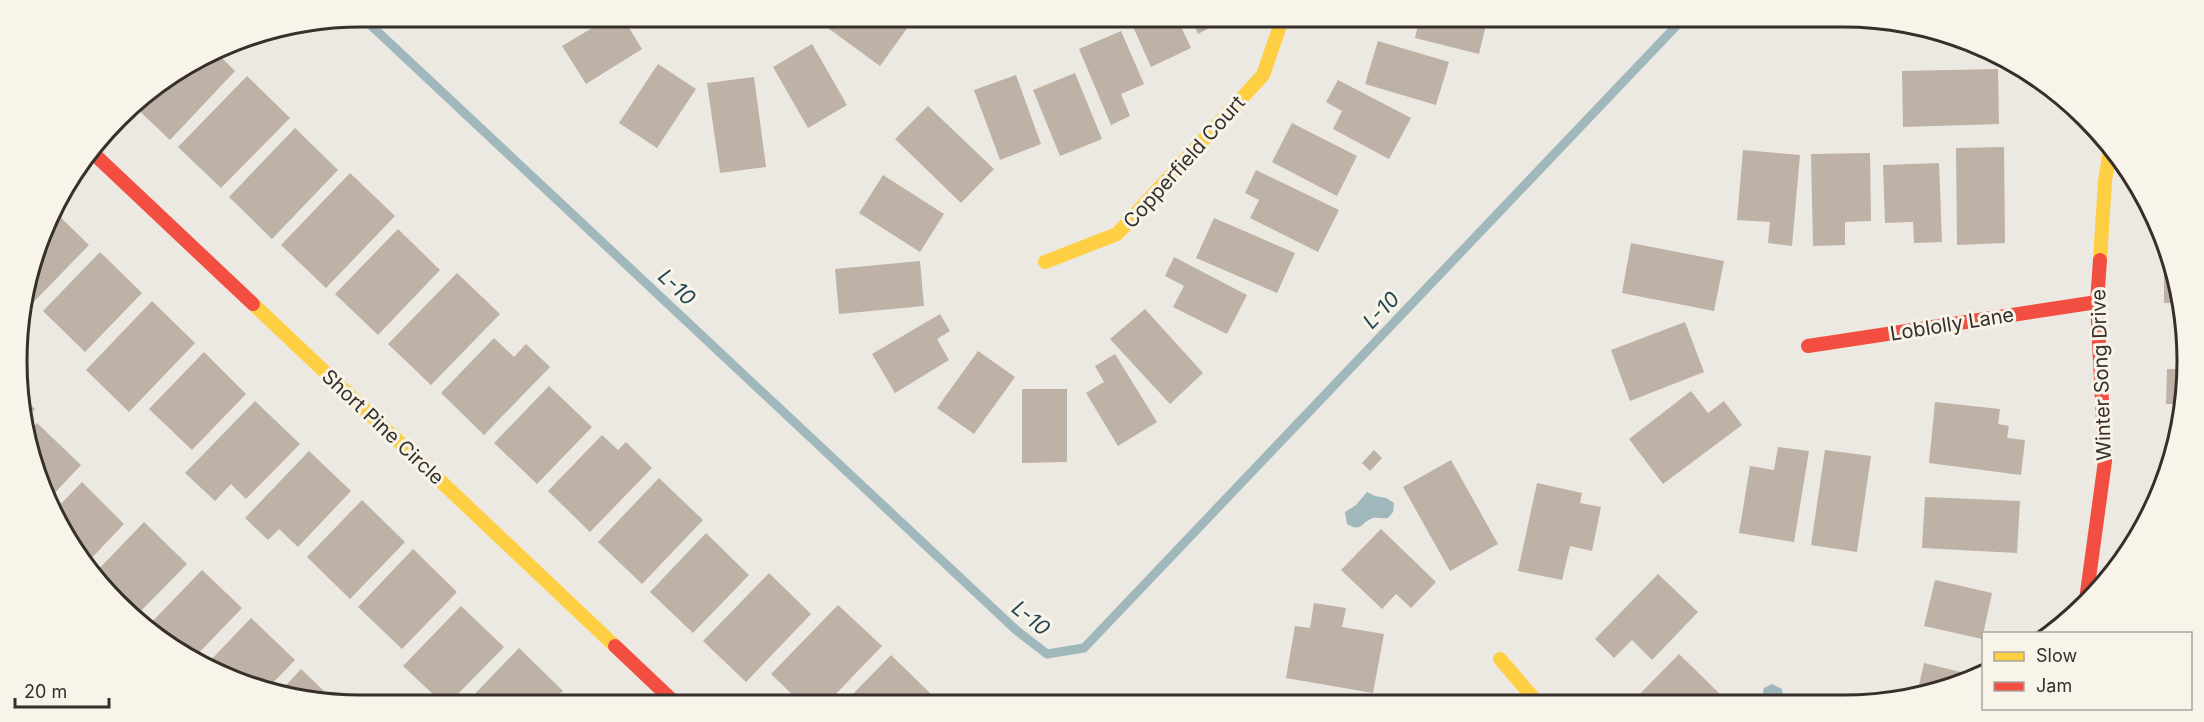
<svg xmlns="http://www.w3.org/2000/svg" width="2204" height="722" viewBox="0 0 2204 722" font-family="Inter,sans-serif">
	<style>
		.water { fill: #a0b7bc }
		.lines { fill: none; stroke-linecap: round; stroke-linejoin: round }
		.stream { stroke: #a0b7bc; stroke-width: 9 }
		.building { fill: #beb1a6 }
		.slow { stroke: #ffcf43; stroke-width: 14 }
		.jam { stroke: #f24e42; stroke-width: 14 }
		.labels { text-anchor: middle; dominant-baseline: central; stroke-width: 6; stroke-linejoin: round; paint-order: stroke }
		.street-label { font-size: 20px; fill: #362f2a; stroke: #f8f4ea }
		.water-label { font-size: 21px; font-style: italic; fill: #234853; stroke: #f8f4ea }
		.rim { fill: none; stroke: #362f2a; stroke-width: 3 }
	</style>
	<rect width="100%" height="100%" fill="#ece9e2"/>
	<path class="water" d="M 1367,492 L 1375,496 L 1386,498 L 1394,503 L 1393,512 L 1388,518 C 1383,519 1378,517 1373,518 C 1361,522 1362,533 1347,524 L 1345,512 L 1356,505 Z
		M 1772,684 L 1782,689 L 1784,702 L 1766,702 L 1763,692 L 1764,688 Z"/>
	<g class="lines">
		<path class="stream" d="M 362,17 L 1016,630 L 1047,654 L 1084,648 L 1680,22"/>
	</g>
	<path class="building" d="M 609,18 L 623,18 L 642,49 L 586,84 L 562,46 Z
		M 824,18 L 897,19 L 908,27 L 880,66 L 821,23 Z
		M 1130,20 L 1178,20 L 1191,48 L 1151,67 Z
		M 1192,20 L 1215,20 L 1217,24 L 1198,34 Z
		M 1419,21 L 1487,21 L 1479,54 L 1415,38 Z
		M 1121,31 L 1144,84 L 1121,94 L 1130,116 L 1111,125 L 1079,49 Z
		M 1378,41 L 1449,62 L 1436,105 L 1365,84 Z
		M 812,44 L 847,105 L 808,128 L 773,67 Z
		M 215,51 L 235,71 L 170,140 L 132,104 Z
		M 658,64 L 696,89 L 657,148 L 619,123 Z
		M 1998,69 L 1999,124 L 1903,127 L 1902,71 Z
		M 1075,73 L 1102,139 L 1060,156 L 1033,90 Z
		M 1016,75 L 1041,144 L 1000,160 L 974,90 Z
		M 247,76 L 290,118 L 221,188 L 178,147 Z
		M 754,77 L 766,167 L 720,173 L 707,83 Z
		M 1338,80 L 1411,118 L 1389,159 L 1333,129 L 1342,111 L 1326,102 Z
		M 928,106 L 994,169 L 961,203 L 895,139 Z
		M 1292,123 L 1357,156 L 1337,196 L 1272,162 Z
		M 295,128 L 338,170 L 272,239 L 229,197 Z
		M 2004,147 L 2005,243 L 1957,245 L 1956,148 Z
		M 1743,150 L 1800,155 L 1792,246 L 1768,243 L 1770,222 L 1737,220 Z
		M 1870,153 L 1871,221 L 1845,222 L 1845,245 L 1813,246 L 1811,154 Z
		M 1939,163 L 1942,242 L 1914,243 L 1913,222 L 1885,223 L 1883,165 Z
		M 1256,170 L 1339,210 L 1318,252 L 1250,218 L 1259,200 L 1245,193 Z
		M 350,173 L 395,216 L 326,288 L 281,245 Z
		M 883,175 L 944,214 L 920,252 L 859,213 Z
		M 52,209 L 89,245 L 23,313 L 21,311 Z
		M 1214,218 L 1295,253 L 1277,293 L 1196,258 Z
		M 398,229 L 440,270 L 378,335 L 335,294 Z
		M 1631,243 L 1724,261 L 1714,311 L 1622,293 Z
		M 100,252 L 142,293 L 85,352 L 43,311 Z
		M 1174,257 L 1247,295 L 1227,334 L 1173,307 L 1184,286 L 1165,276 Z
		M 920,261 L 924,306 L 839,314 L 835,269 Z
		M 457,273 L 500,314 L 431,385 L 388,344 Z
		M 2164,274 L 2173,274 L 2181,294 L 2181,303 L 2164,303 Z
		M 152,301 L 195,343 L 129,412 L 86,370 Z
		M 1145,309 L 1203,373 L 1170,404 L 1110,339 Z
		M 940,314 L 950,331 L 937,339 L 949,360 L 895,393 L 872,354 Z
		M 1685,322 L 1704,372 L 1630,401 L 1611,350 Z
		M 494,338 L 514,357 L 526,344 L 550,367 L 484,435 L 441,393 Z
		M 978,351 L 1015,377 L 974,434 L 937,408 Z
		M 204,352 L 246,394 L 192,450 L 149,409 Z
		M 1115,354 L 1157,422 L 1118,446 L 1086,393 L 1104,382 L 1095,366 Z
		M 2167,369 L 2181,369 L 2181,404 L 2166,404 Z
		M 549,386 L 592,427 L 537,484 L 494,443 Z
		M 1022,389 L 1067,389 L 1067,462 L 1022,463 Z
		M 1691,391 L 1708,413 L 1724,401 L 1742,425 L 1663,484 L 1629,439 Z
		M 25,399 L 35,409 L 26,419 Z
		M 255,401 L 300,444 L 246,499 L 231,484 L 215,501 L 185,473 Z
		M 1935,402 L 2000,409 L 1998,424 L 2009,426 L 2007,438 L 2025,440 L 2021,475 L 1929,463 Z
		M 37,423 L 81,465 L 50,498 L 28,450 L 27,433 Z
		M 602,435 L 618,450 L 626,442 L 652,468 L 590,532 L 548,491 Z
		M 2167,446 L 2174,446 L 2167,464 Z
		M 1778,447 L 1809,451 L 1794,542 L 1739,533 L 1750,466 L 1774,470 Z
		M 1374,450 L 1382,458 L 1370,471 L 1362,463 Z
		M 1825,450 L 1871,456 L 1857,552 L 1811,545 Z
		M 309,451 L 351,491 L 298,547 L 279,529 L 268,540 L 245,518 Z
		M 1451,460 L 1498,544 L 1450,571 L 1403,487 Z
		M 659,478 L 703,520 L 642,584 L 598,542 Z
		M 82,482 L 124,524 L 86,564 L 75,553 L 55,510 Z
		M 1537,483 L 1582,493 L 1580,503 L 1601,507 L 1592,551 L 1570,546 L 1562,580 L 1518,571 Z
		M 1925,497 L 2020,501 L 2017,553 L 1922,548 Z
		M 362,500 L 405,542 L 350,599 L 307,557 Z
		M 144,522 L 187,564 L 137,615 L 95,573 Z
		M 1381,529 L 1436,582 L 1411,608 L 1396,594 L 1382,609 L 1341,570 Z
		M 706,533 L 749,575 L 693,633 L 650,592 Z
		M 413,549 L 457,592 L 402,649 L 358,607 Z
		M 202,570 L 242,608 L 194,658 L 170,648 L 148,626 Z
		M 769,573 L 811,614 L 746,682 L 703,641 Z
		M 1658,574 L 1698,612 L 1652,660 L 1632,640 L 1614,658 L 1595,639 Z
		M 1935,580 L 1992,593 L 1982,639 L 1924,626 Z
		M 1314,603 L 1346,608 L 1342,627 L 1384,634 L 1373,693 L 1286,678 L 1295,626 L 1310,628 Z
		M 838,605 L 882,646 L 830,700 L 798,700 L 771,674 Z
		M 461,606 L 504,647 L 453,699 L 438,699 L 403,666 Z
		M 251,618 L 295,660 L 268,688 L 208,663 Z
		M 519,648 L 563,691 L 554,699 L 470,699 Z
		M 1679,654 L 1721,695 L 1715,702 L 1632,702 Z
		M 891,655 L 933,696 L 930,700 L 847,700 Z
		M 1924,663 L 1977,676 L 1917,694 Z
		M 301,669 L 325,692 L 319,699 L 293,699 L 279,693 Z
		M 1396,696 L 1397,701 L 1373,701 L 1373,700 Z"/>
	<g class="lines">
		<path class="slow" d="M 2100,260 L 2105,181 L 2110,150
			M 1045,262 L 1117,234 L 1263,75 L 1282,20
			M 253,304 L 615,646
			M 1500,659 L 1537,702"/>
		<path class="jam" d="M 94,154 L 253,304
			M 1808,346 L 2097,302
			M 2086,600 L 2105,461 L 2097,302 L 2100,260
			M 615,646 L 672,700"/>
	</g>
	<g class="labels">
		<g class="street-label">
			<text transform="translate(1184 162) rotate(-48)">Copperfield Court</text>
			<text transform="translate(1952 324) rotate(-9)">Loblolly Lane</text>
			<text transform="translate(2101 375) rotate(-92)">Winter Song Drive</text>
			<text transform="translate(383 427) rotate(43)">Short Pine Circle</text>
		</g>
		<g class="water-label">
			<text transform="translate(677 287) rotate(43)">L-10</text>
			<text transform="translate(1381 310) rotate(-46)">L-10</text>
			<text transform="translate(1031 618) rotate(39)">L-10</text>
		</g>
	</g>
	<path d="M0 0H2204V722H0ZM361 27H1843A334 334 0 0 1 2177 361V361A334 334 0 0 1 1843 695H361A334 334 0 0 1 27 361V361A334 334 0 0 1 361 27Z" fill="#f8f4ea" fill-rule="evenodd"/>
	<path class="rim" d="M361 27H1843A334 334 0 0 1 2177 361V361A334 334 0 0 1 1843 695H361A334 334 0 0 1 27 361V361A334 334 0 0 1 361 27Z"/>
	<rect x="1982" y="632" width="210" height="78" fill="#f8f4ea" stroke="#aaa59d" stroke-width="1.5"/>
	<rect x="1994" y="652" width="30" height="9" fill="#ffcf43" stroke="#aaa59d" stroke-width="1.5"/>
	<text x="2036" y="662" font-size="18" fill="#362f2a">Slow</text>
	<rect x="1994" y="682" width="30" height="9" fill="#f24e42" stroke="#aaa59d" stroke-width="1.5"/>
	<text x="2036" y="692" font-size="18" fill="#362f2a">Jam</text>
	<path d="M15 698v9h94v-9" fill="none" stroke="#362f2a" stroke-width="3"/>
	<text x="24" y="698" font-size="18" fill="#362f2a" stroke="#f8f4ea" stroke-width="4.5" paint-order="stroke">20 m</text>
</svg>
